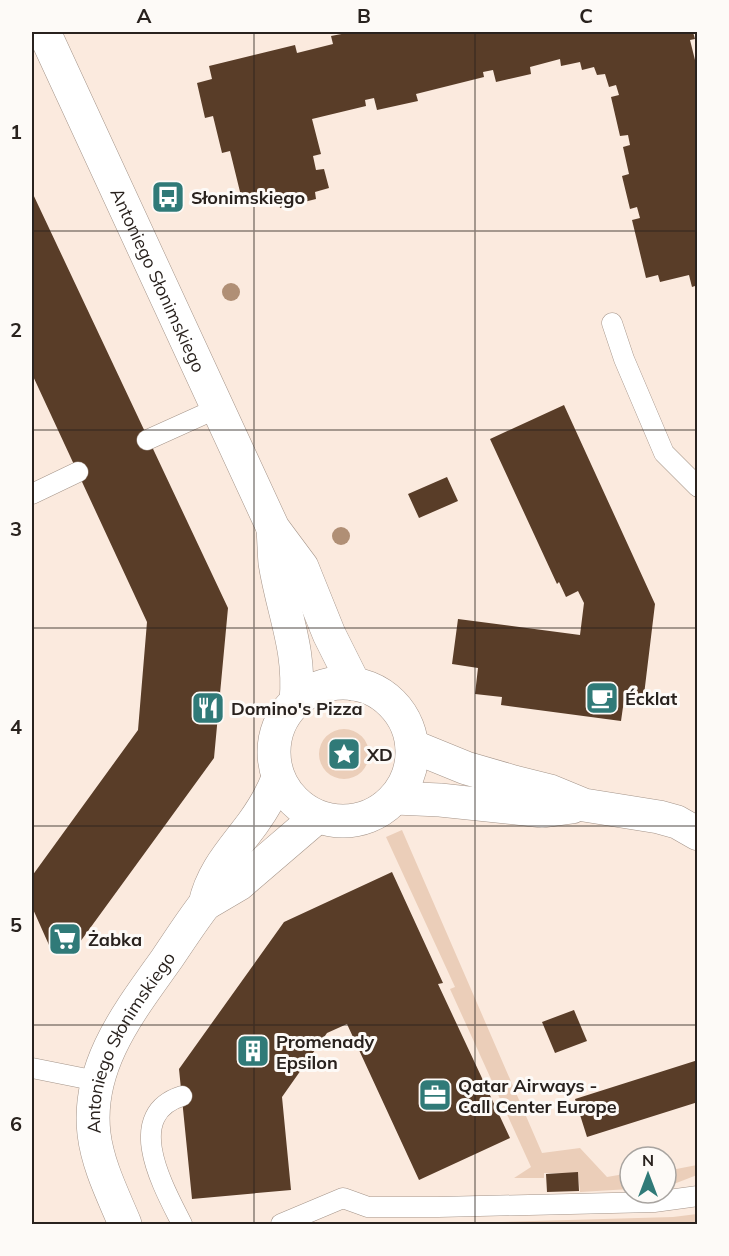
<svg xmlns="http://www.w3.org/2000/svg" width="729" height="1256" viewBox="0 0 729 1256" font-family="Mulish,sans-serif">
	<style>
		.green { fill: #ebceb9 }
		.building { fill: #593d28 }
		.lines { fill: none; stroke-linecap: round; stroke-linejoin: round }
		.lane-casing { stroke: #a49489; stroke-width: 21 }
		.street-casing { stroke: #a49489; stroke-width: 34 }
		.lane { stroke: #fff; stroke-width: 20 }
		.street { stroke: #fff; stroke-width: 33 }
		.tree { fill: #b08f75 }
		.grid { fill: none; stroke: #29221e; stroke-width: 1.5; stroke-opacity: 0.55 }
		.labels { text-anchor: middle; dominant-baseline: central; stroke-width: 6; stroke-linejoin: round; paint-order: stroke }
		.poi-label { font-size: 18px; font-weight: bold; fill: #29221e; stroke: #fdfaf7; text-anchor: start }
		.street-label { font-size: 18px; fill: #29221e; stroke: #fdfaf7 }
		.neatline { fill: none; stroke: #29221e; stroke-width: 2 }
		.grid-label { font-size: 20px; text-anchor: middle; font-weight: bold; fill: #29221e }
	</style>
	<rect width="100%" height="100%" fill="#fbeade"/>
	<path class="green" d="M319 754a25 25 0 1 1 50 0a25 25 0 1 1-50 0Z
		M 402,830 L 542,1153 L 580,1148 L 607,1177 L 630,1173 L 630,1189 L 580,1192 L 578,1173 L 544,1173 L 544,1178 L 514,1178 L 531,1167 L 450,989 L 455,987 L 386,837 Z
		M 697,1165 L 697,1175 L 666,1187 L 666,1171 Z
		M 697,1214 L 697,1224 L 432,1224 L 673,1217 Z"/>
	<path class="building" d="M 352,32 L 356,32 L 357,34 L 368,32 L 693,32 L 695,39 L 690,40 L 698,72 L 698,83 L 695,83 L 698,93 L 698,285 L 692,287 L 689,275 L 660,282 L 658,275 L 646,278 L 632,220 L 640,218 L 637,207 L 630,209 L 622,176 L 629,174 L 623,147 L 630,145 L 628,135 L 620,136 L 611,97 L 619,95 L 616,85 L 609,87 L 605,74 L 597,75 L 594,67 L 582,70 L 580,62 L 561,66 L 560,59 L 530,67 L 531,74 L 496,82 L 493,70 L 483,72 L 484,77 L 416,94 L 418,101 L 377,110 L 374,98 L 365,100 L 366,106 L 312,119 L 321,154 L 313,156 L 316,170 L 324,169 L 329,188 L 315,192 L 316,199 L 280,208 L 277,192 L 242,200 L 230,151 L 222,153 L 213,116 L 205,118 L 197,83 L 212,79 L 209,66 L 295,45 L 297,53 L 333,44 L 331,36 Z
		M 32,192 L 228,608 L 214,758 L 80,942 L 53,954 L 32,907 L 32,876 L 138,730 L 147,622 L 32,374 Z
		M 564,405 L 655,604 L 643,703 L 624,700 L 621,721 L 501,705 L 502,697 L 475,694 L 478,668 L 452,664 L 458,619 L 580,635 L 584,603 L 578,591 L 566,597 L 559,582 L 557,584 L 490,439 Z
		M 447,477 L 458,501 L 419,518 L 408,494 Z
		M 392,872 L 443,983 L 438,984 L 510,1138 L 419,1180 L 347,1024 L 327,1033 L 282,1097 L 291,1190 L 192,1199 L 179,1069 L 284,922 Z
		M 574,1010 L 587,1041 L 555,1053 L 542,1022 Z
		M 698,1060 L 698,1102 L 587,1137 L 575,1099 Z
		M 578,1172 L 579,1191 L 547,1192 L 546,1174 Z"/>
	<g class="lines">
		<g class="lane-casing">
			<path id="lane" d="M 612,323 L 624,359 L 664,453 L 698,487
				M 147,440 L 218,408
				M 32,494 L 78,472
				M 32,1068 L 97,1081
				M 182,1096 C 122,1115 164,1188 182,1224
				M 281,1224 L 343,1198 L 368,1207 L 438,1207 L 654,1202 L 698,1196"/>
		</g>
		<g class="street-casing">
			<g id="street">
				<path id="s1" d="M 44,32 L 273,528 L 302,567 L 329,634 L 354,684"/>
				<path d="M 273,530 C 274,541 274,552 275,563 C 283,613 301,649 296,702"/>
				<circle cx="343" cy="752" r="69"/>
				<path d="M 412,746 L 466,768 L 514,782 L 550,791 L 584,805 L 659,817 L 677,822 L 698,834"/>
				<path d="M 395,798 L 440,800 L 543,811 L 572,807"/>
				<path d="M 205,904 L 239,884 L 317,817"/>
				<path id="s2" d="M 125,1224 C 113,1195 98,1166 94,1134 C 86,1066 129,1012 166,960 C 179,941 191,922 205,904 C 212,871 234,849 253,823 C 263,809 272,794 278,778"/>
			</g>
		</g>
		<use href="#lane" class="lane"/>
		<use href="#street" class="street"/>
	</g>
	<g class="tree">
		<circle cx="231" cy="292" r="9"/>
		<circle cx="341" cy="536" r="9"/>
	</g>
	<path class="grid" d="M 254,32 L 254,1224M 475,32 L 475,1224M 32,231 L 698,231M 32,430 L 698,430M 32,628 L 698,628M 32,826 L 698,826M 32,1025 L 698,1025"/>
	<defs>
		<g id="bus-square" transform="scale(1.725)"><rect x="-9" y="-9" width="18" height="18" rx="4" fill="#307a78" stroke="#fdfaf7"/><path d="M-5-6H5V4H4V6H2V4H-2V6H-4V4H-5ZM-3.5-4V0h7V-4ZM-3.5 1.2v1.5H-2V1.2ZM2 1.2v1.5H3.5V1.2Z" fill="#fff"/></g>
		<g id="cafe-square" transform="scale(1.725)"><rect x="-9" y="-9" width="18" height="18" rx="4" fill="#307a78" stroke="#fdfaf7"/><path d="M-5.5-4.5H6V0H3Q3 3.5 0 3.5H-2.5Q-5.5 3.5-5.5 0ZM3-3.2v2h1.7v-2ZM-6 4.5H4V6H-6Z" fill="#fff"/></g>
		<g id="restaurant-square" transform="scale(1.725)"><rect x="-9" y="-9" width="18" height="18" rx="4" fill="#307a78" stroke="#fdfaf7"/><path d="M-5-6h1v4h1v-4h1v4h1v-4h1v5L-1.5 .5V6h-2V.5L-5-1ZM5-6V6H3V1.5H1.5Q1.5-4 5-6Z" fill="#fff"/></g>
		<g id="sight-square" transform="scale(1.725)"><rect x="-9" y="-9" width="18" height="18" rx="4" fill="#307a78" stroke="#fdfaf7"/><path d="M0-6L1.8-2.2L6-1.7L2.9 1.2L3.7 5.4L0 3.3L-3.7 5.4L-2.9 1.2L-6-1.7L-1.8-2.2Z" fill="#fff"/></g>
		<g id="supermarket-square" transform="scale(1.725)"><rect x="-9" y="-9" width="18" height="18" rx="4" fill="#307a78" stroke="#fdfaf7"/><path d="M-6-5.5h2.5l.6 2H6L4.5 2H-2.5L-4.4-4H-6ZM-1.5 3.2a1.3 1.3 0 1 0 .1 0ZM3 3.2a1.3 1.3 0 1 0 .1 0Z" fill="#fff"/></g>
		<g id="building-square" transform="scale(1.725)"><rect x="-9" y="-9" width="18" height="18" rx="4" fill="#307a78" stroke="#fdfaf7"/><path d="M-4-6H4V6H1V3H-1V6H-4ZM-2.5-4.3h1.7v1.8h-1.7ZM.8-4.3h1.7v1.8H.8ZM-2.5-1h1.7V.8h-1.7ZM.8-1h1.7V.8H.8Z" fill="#fff"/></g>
		<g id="office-square" transform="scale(1.725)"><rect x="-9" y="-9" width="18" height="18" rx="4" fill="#307a78" stroke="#fdfaf7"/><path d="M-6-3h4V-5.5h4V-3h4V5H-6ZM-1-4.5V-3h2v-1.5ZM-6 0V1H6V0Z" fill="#fff"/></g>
	</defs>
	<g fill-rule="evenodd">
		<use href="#bus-square" x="168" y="197"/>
		<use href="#cafe-square" x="602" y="698"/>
		<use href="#restaurant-square" x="208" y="708"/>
		<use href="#sight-square" x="344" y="754"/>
		<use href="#supermarket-square" x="65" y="939"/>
		<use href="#building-square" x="253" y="1051"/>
		<use href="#office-square" x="435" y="1095"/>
	</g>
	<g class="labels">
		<g class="poi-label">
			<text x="191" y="197">Słonimskiego</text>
			<text x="625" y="698">Écklat</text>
			<text x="231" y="708">Domino's Pizza</text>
			<text x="367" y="754">XD</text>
			<text x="88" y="939">Żabka</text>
			<text x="276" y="1041">Promenady<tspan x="276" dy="21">Epsilon</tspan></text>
			<text x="458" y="1085">Qatar Airways -<tspan x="458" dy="21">Call Center Europe</tspan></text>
		</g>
		<g class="street-label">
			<text stroke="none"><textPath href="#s1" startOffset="273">Antoniego Słonimskiego</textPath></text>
			<text stroke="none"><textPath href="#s2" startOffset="196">Antoniego Słonimskiego</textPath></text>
		</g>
	</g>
	<rect width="729" height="1256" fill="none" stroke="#fdfaf7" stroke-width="66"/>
	<g transform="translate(648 1175)"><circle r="28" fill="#fdfaf7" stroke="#a8a4a0" stroke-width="1.5"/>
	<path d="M0-4.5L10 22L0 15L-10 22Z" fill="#307a78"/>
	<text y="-9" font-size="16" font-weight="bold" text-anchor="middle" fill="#29221e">N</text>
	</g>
	<rect x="33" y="33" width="663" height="1190" class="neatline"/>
	<g class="grid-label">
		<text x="144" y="23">A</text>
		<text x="364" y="23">B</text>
		<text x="586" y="23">C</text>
		<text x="16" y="139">1</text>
		<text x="16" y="337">2</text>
		<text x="16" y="536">3</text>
		<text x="16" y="734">4</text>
		<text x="16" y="932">5</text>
		<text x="16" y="1131">6</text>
	</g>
</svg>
